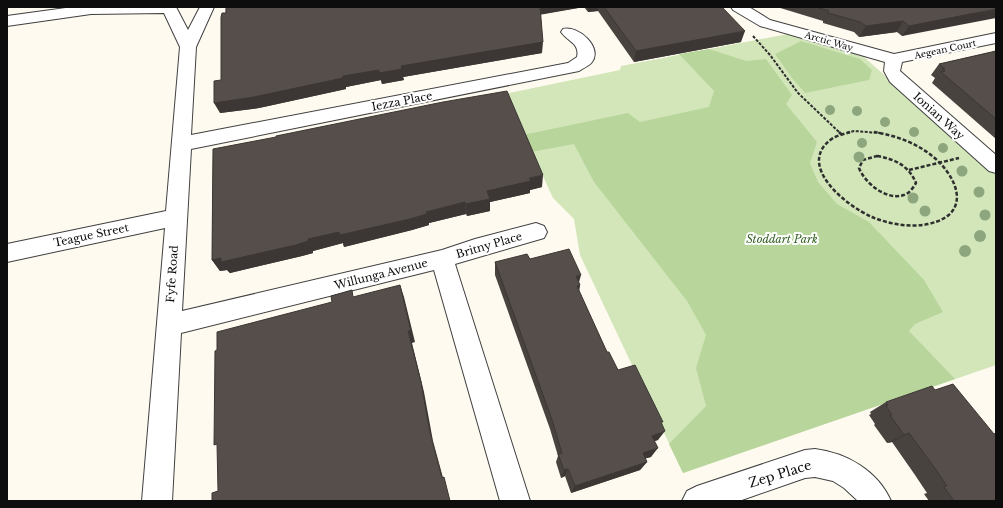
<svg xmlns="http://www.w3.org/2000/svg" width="1003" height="508" viewBox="0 0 1003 508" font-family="'Libre Baskerville',serif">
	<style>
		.green { fill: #d3e6ba }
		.forest { fill: #b8d69b }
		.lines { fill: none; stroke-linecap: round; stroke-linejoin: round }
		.minor-casing { stroke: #404040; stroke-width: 2 }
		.path-far1 { stroke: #2f2f2f; stroke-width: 2; stroke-dasharray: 3 1.5; stroke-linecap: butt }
		.path { stroke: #2f2f2f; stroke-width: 2.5; stroke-dasharray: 4 2; stroke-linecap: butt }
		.minor { fill: #fff; fill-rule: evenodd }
		.tree { fill: #8da67e }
		.wall { fill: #494340 }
		.shaded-wall { fill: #3c3734 }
		.building { fill: #554e4a; stroke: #3c3734 }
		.labels { text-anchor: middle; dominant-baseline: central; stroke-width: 4; stroke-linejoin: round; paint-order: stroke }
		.far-street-label { font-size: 9px; fill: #0d0d0d; stroke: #fff }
		.street-label { font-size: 11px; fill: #0d0d0d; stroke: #fff }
		.park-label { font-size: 11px; font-style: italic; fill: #316122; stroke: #fff }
		.near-street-label { font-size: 13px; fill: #0d0d0d; stroke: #fff }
	</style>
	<rect width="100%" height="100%" fill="#fefaef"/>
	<path class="green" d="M 788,34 L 863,56 L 996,175 L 996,365 L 683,473 L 580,255 L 574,219 L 553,198 L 505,94 L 620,70 L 621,66 Z"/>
	<path class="forest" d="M 801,41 L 860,59 L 872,70 L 869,80 L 805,93 L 792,78 L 775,54 Z
		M 709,49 L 746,61 L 766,59 L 792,95 L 786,104 L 817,142 L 810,163 L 818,182 L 837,204 L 869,222 L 924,280 L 943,312 L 915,324 L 909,331 L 955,379 L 683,473 L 669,444 L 706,406 L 696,368 L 706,335 L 687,301 L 594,182 L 574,144 L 531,152 L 523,135 L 628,113 L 640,122 L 709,107 L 714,91 L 679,54 Z"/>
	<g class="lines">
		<g class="minor-casing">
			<path id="minor" d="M 73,7 L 176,7 L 188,30 L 200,7 L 214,7 L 196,47 L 191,135 L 568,63 L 577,57 C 580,43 568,42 561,32 L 563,29 C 578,25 603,47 592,62 C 589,66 583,68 579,71 L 191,149 L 182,311 L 442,250 L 475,239 L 536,223 L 544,226 L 547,232 L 544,238 L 455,264 L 530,501 L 500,501 L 434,270 L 181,333 L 172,501 L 142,501 L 165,228 L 7,262 L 7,244 L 166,211 L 180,47 L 164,13 L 91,14 L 7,26 L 7,16 Z
				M 731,7 L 749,7 L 770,20 L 894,54 L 996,33 L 996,43 L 902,62 L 900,71 L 996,155 L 996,173 L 989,171 L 890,82 L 884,71 L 885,62 L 760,26 L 733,10 Z
				M 815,449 C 847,453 878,471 891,501 L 858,501 L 844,488 L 833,481 L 815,477 L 805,478 L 739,501 L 682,501 L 687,491 L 697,486 L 805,450 Z"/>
		</g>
		<path class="path-far1" d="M 753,36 L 770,55 L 798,93 L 840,133
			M 847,133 L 854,131 L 880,133"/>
		<path class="path" d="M 839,132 L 841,134
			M 850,132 C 845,134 838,135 833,138 C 794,164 846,206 872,217 C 889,224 910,228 928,224 C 976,214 956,172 927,152 C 911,141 893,135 874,132
			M 877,156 C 895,159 909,166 916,183 C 914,186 911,191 908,193 C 890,204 865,184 859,168 L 863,160 Z
			M 909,170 L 959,158"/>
		<use href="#minor" class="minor"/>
	</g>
	<g class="tree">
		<circle cx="830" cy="110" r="5"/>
		<circle cx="857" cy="111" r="5"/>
		<circle cx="885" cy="122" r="5"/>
		<circle cx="914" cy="132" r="5"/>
		<circle cx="862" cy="143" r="5"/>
		<circle cx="943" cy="148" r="5"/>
		<circle cx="859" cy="157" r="5.5"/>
		<circle cx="962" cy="171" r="5.5"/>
		<circle cx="979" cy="192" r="5.5"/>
		<circle cx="913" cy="198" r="5.5"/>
		<circle cx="925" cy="211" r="5.5"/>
		<circle cx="985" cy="215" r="5.5"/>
		<circle cx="980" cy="236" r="6"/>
		<circle cx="965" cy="251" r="6"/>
	</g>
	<path class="wall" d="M 226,7 L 722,7 L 741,42 L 634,62 L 598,11 L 588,12 L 584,7 L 541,14 L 542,53 L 403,77 L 404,80 L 382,84 L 381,80 L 346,87 L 346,89 L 259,108 L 220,113 Z
		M 777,7 L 996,7 L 902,36 L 897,32 L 859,37 L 854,32 L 823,23 L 823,21 Z
		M 996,51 L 996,139 L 932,83 L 935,78 L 931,75 L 939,64 Z
		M 213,149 L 542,187 L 530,190 L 530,193 L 490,202 L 490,211 L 467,216 L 466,214 L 429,223 L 429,225 L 412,230 L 344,247 L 343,243 L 313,251 L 313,253 L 302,256 L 230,273 L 227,270 L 220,271 L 212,260 Z
		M 495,262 L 579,283 L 580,285 L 579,292 L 607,352 L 618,370 L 661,423 L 658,440 L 654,441 L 651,457 L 645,458 L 647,462 L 640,470 L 571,493 L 565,476 L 561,478 L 556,462 L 558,456 L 550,429 L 495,275 Z
		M 886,402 L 996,501 L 929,501 L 924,494 L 927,493 L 915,475 L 892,442 L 887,443 L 874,425 L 875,424 L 869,415 L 871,414 L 870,412 Z"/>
	<path class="shaded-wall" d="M 540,7 L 584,7 L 539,15 Z
		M 588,7 L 598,7 L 598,11 L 588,12 Z
		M 996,9 L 996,18 L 902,36 L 909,26 Z
		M 903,21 L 897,32 L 859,37 L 866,26 Z
		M 745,31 L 741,42 L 634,62 L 636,51 Z
		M 543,42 L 542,53 L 403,77 L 404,80 L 382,84 L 379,73 L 401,66 Z
		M 379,70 L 381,80 L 346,87 L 346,89 L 259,108 L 220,113 L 214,103 L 343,76 Z
		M 543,175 L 542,187 L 530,190 L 530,193 L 490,202 L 490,211 L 467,216 L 466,204 L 487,191 L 529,178 Z
		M 465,202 L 466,214 L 429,223 L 429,225 L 412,230 L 344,247 L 343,243 L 313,251 L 313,253 L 302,256 L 230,273 L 227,270 L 220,271 L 212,260 L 308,239 Z
		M 581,275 L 578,286 L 580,285 L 577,298 L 576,276 Z
		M 400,285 L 404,297 L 415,342 L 412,343 L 424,392 L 433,441 L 445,485 L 442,478 L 430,433 L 408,331 Z
		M 665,431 L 658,440 L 645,444 L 652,436 Z
		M 909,433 L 892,442 L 887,443 L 904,435 Z
		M 658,448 L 651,457 L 637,461 L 643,453 Z
		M 647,462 L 640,470 L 571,493 L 575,486 Z
		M 568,469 L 565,476 L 561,478 L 564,470 Z"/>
	<path class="building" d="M 226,7 L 540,7 L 543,42 L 401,66 L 402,69 L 379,73 L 379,70 L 343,76 L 343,78 L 254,97 L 214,103 L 214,81 L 221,80 L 221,17 L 222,13 L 226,13 Z
		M 604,7 L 722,7 L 745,31 L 636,51 Z
		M 816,7 L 996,7 L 996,9 L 909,26 L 903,21 L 866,26 L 860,22 L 828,13 L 829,11 Z
		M 996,51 L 996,119 L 941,72 L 945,71 L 942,69 L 945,69 L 939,64 Z
		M 507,91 L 543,175 L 529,178 L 531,181 L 487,191 L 490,199 L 466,204 L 465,202 L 426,212 L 427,214 L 410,219 L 340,235 L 339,232 L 308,239 L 308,241 L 296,245 L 221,262 L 221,258 L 212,260 L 213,149 L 276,137 L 276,136 L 443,102 Z
		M 569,249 L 581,275 L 576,276 L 580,285 L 577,286 L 607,352 L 609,352 L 618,370 L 635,365 L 663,422 L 661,422 L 665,431 L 652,436 L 658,448 L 643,453 L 647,462 L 575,486 L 568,469 L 564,470 L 558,454 L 562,453 L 552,420 L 495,262 L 527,254 L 530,259 Z
		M 400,285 L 411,331 L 408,331 L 421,382 L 430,433 L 442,478 L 444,477 L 450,501 L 212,501 L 212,493 L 218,491 L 217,444 L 214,445 L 215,351 L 217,350 L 217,332 L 332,302 L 331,296 L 352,290 L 353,297 Z
		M 953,384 L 994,434 L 996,433 L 996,501 L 954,501 L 944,487 L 947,486 L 934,467 L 909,433 L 904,435 L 890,415 L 892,415 L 886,406 L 888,405 L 886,402 L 932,386 L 935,390 Z"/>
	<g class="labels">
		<g class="far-street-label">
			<text transform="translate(829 41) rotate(16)">Arctic Way</text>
			<text transform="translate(945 49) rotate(-12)">Aegean Court</text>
		</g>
		<g class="street-label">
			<text transform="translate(402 101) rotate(-11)">Iezza Place</text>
			<text transform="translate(939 116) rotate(42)">Ionian Way</text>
			<text transform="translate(91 235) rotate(-12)">Teague Street</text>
			<text transform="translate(489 245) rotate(-16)">Britny Place</text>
			<text transform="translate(172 274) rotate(-86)">Fyfe Road</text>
			<text transform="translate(381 274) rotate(-14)">Willunga Avenue</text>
		</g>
		<g class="park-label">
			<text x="782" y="239">Stoddart Park</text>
		</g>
		<g class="near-street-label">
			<text transform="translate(780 474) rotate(-17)">Zep Place</text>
		</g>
	</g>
	<rect width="1003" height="508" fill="none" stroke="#0d0d0d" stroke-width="16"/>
</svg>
